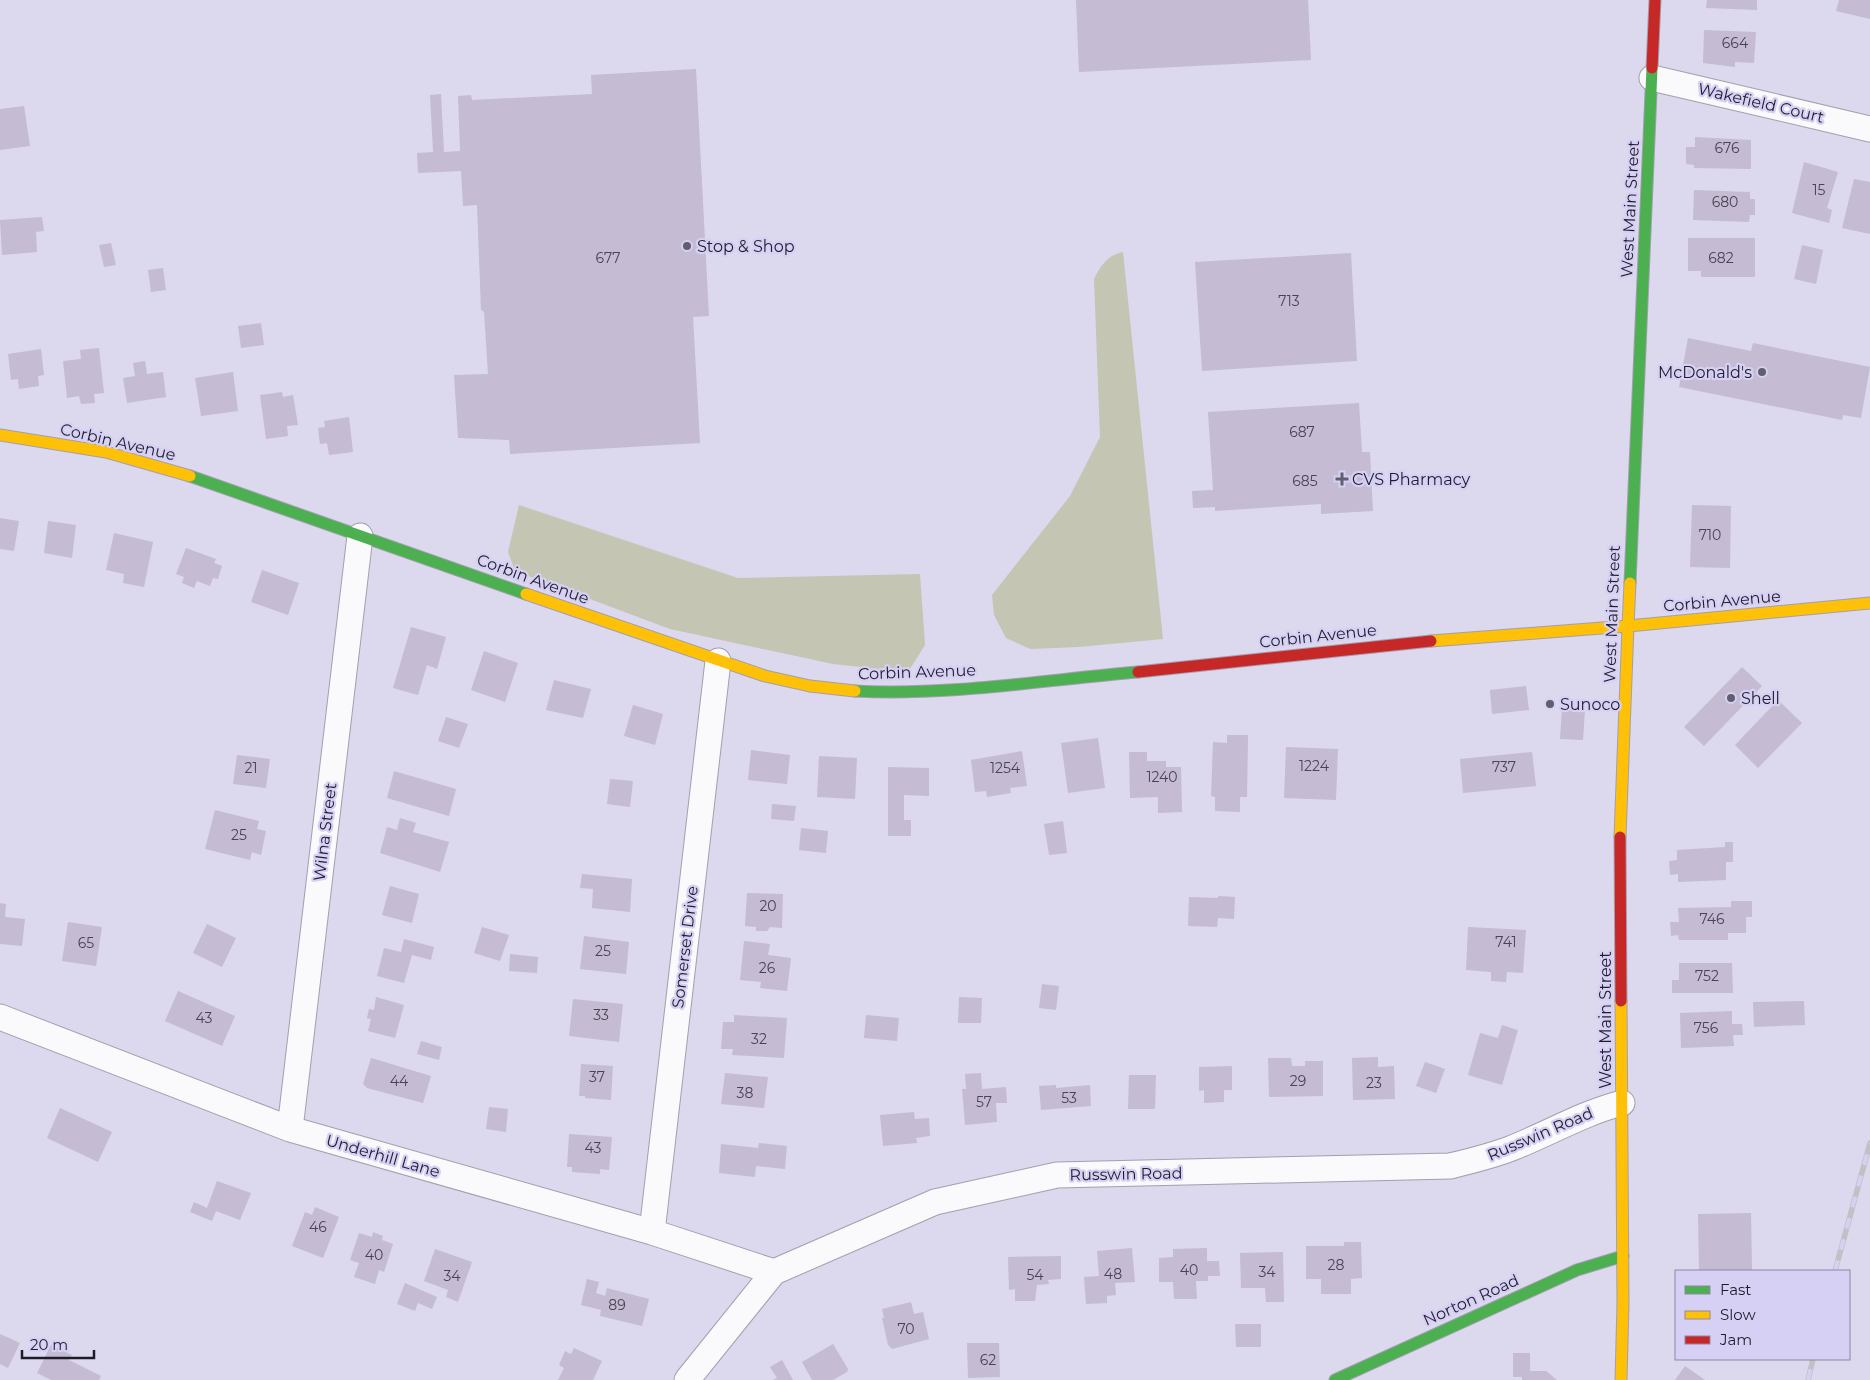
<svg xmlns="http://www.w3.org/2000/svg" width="1870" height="1380" viewBox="0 0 1870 1380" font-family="Montserrat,sans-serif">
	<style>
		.green { fill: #c4c5b3 }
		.building { fill: #c5bbd2 }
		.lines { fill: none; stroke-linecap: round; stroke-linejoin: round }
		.street-casing { stroke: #a29faf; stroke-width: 27 }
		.fast-casing { stroke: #a29faf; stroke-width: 13 }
		.slow-casing { stroke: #a29faf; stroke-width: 13 }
		.jam-casing { stroke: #a29faf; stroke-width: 13 }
		.street { stroke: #faf9fc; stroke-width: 25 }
		.fast { stroke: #4caf50; stroke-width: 11 }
		.slow { stroke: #ffc107; stroke-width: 11 }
		.jam { stroke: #c62828; stroke-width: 11 }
		.rail-casing { stroke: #c1c0c5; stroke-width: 5.5 }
		.rail { stroke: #d6d0f5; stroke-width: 4; stroke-dasharray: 11; stroke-linecap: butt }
		.poi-dot { fill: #615e6e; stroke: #d6d0f5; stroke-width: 2 }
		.labels { text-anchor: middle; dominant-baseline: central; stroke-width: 4.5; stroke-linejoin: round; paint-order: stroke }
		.number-label { font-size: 14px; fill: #484454 }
		.street-label { font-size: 16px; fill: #1f1c2a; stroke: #d6d0f5 }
		.poi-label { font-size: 16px; fill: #1f1c2a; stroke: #d6d0f5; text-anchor: start }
	</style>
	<rect width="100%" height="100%" fill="#dcd8ed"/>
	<path class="green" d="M 1123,252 L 1163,639 L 1079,647 L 1030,649 L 1006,638 L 994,615 L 992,595 L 1070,496 L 1100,437 L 1094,279 C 1101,265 1108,255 1123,252 Z
		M 519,505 L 738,578 L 920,574 L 925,645 L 908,672 L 833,664 L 670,629 L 515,571 L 508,552 Z"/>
	<path class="building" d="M 1076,0 L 1308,0 L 1311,60 L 1079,72 Z
		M 1707,0 L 1757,0 L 1757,10 L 1706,8 Z
		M 1839,0 L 1870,0 L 1870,19 L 1836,11 Z
		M 1704,30 L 1756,32 L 1754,63 L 1735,62 L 1735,67 L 1703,63 Z
		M 696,69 L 709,316 L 693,317 L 700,443 L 510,454 L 509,440 L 458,438 L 454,375 L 488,374 L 484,312 L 481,310 L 477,205 L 463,206 L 461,171 L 418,173 L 417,153 L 433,152 L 430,95 L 441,94 L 444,152 L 460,151 L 458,96 L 471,95 L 472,100 L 592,94 L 591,75 Z
		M 24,106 L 30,146 L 0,150 L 0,109 Z
		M 1695,137 L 1751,140 L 1751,169 L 1694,168 L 1694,165 L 1686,164 L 1686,147 L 1695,147 Z
		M 1804,162 L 1838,172 L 1827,208 L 1832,210 L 1829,223 L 1792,213 Z
		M 1854,179 L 1870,182 L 1870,234 L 1842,228 Z
		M 1694,190 L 1750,192 L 1750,199 L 1755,199 L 1755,215 L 1750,215 L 1749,222 L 1693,220 Z
		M 42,217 L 44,231 L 36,232 L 37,252 L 2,255 L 0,220 Z
		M 1688,238 L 1755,238 L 1755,277 L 1701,277 L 1701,271 L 1688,271 Z
		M 111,243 L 116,265 L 104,267 L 99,245 Z
		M 1802,245 L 1823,250 L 1816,284 L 1794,279 Z
		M 1351,253 L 1357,361 L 1202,371 L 1195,262 Z
		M 163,268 L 166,290 L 151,292 L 148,270 Z
		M 261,323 L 264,345 L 241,348 L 238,326 Z
		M 1688,338 L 1751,351 L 1753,343 L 1870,367 L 1861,418 L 1843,415 L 1842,420 L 1679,387 Z
		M 99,348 L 104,393 L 94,394 L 95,403 L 81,404 L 79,396 L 67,398 L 63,361 L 81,359 L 80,350 Z
		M 41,349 L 44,375 L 38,376 L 39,386 L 19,389 L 18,379 L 11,380 L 8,354 Z
		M 145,361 L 147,374 L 163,372 L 166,397 L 127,403 L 123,378 L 135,376 L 133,363 Z
		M 233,372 L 238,411 L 201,416 L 195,378 Z
		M 282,392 L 283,397 L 293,395 L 298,425 L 287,426 L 288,436 L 266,439 L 260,395 Z
		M 1359,403 L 1362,452 L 1370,452 L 1373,511 L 1321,514 L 1321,504 L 1215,511 L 1215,507 L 1193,508 L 1192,491 L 1213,490 L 1208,412 Z
		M 349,417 L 353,452 L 329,455 L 327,443 L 320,444 L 318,428 L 325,427 L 324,421 Z
		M 1692,505 L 1731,506 L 1730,568 L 1690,567 Z
		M 0,518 L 19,521 L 14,551 L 0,549 Z
		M 48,521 L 76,525 L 72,558 L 44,553 Z
		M 114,533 L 153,542 L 144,587 L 123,583 L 124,574 L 106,570 Z
		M 186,548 L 216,559 L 214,563 L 222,566 L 218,579 L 213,578 L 210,586 L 197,581 L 194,588 L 182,583 L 184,577 L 176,574 Z
		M 262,570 L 299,583 L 288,615 L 251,602 Z
		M 411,627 L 446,637 L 437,669 L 427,665 L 418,695 L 393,688 Z
		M 484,651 L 518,663 L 505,702 L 471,690 Z
		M 1742,667 L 1762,686 L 1704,746 L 1684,727 Z
		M 554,680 L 591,689 L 583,718 L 546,710 Z
		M 1526,686 L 1529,710 L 1492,714 L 1490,690 Z
		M 1778,700 L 1802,723 L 1758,768 L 1735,745 Z
		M 633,705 L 663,714 L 655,745 L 624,736 Z
		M 1562,708 L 1585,709 L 1583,740 L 1560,739 Z
		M 446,717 L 468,724 L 459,748 L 438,741 Z
		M 1227,735 L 1248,735 L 1247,797 L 1240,797 L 1240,812 L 1215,811 L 1215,797 L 1211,796 L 1213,742 L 1227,743 Z
		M 1098,738 L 1105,788 L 1068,793 L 1061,743 Z
		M 1286,747 L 1338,749 L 1336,800 L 1284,798 Z
		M 751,750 L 790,755 L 787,784 L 748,780 Z
		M 1022,751 L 1027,786 L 1010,788 L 1011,793 L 987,797 L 986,791 L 975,792 L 971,760 Z
		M 1129,752 L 1147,752 L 1147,761 L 1166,761 L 1166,767 L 1181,767 L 1182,812 L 1158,813 L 1158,797 L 1130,798 Z
		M 1532,752 L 1536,786 L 1463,793 L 1460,759 Z
		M 237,755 L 270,759 L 266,788 L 233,784 Z
		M 819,756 L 857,758 L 855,799 L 817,797 Z
		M 888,767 L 929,768 L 929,796 L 904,795 L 904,820 L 911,820 L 911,836 L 888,836 Z
		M 394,771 L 456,789 L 449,816 L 387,798 Z
		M 610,779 L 633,781 L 630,807 L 607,804 Z
		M 772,804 L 796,806 L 794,821 L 771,819 Z
		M 215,810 L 259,821 L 257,829 L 266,831 L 261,855 L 252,852 L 250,860 L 205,849 Z
		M 400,818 L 416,823 L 413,832 L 449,842 L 440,872 L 380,853 L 387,827 L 397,830 Z
		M 1063,821 L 1067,853 L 1049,855 L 1044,824 Z
		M 801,828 L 828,831 L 826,853 L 799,850 Z
		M 1725,842 L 1733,842 L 1733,862 L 1726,862 L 1726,880 L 1678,882 L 1678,874 L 1670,875 L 1669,861 L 1677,860 L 1677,850 L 1725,847 Z
		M 582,874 L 632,879 L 630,912 L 592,908 L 593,889 L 580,888 Z
		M 390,886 L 419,894 L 412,923 L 382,915 Z
		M 747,893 L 783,894 L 782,928 L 770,927 L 767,931 L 756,931 L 756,927 L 745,926 Z
		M 1219,896 L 1235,897 L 1234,919 L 1218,918 L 1217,927 L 1188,926 L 1189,897 L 1217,898 Z
		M 1731,901 L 1752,901 L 1752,917 L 1746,917 L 1746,933 L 1728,933 L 1728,940 L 1679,940 L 1678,935 L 1671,936 L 1670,922 L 1679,922 L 1678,908 L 1731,907 Z
		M 0,903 L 6,904 L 5,917 L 25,919 L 22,946 L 0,944 Z
		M 68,922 L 102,927 L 96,966 L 62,961 Z
		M 207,924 L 236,938 L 222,967 L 193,953 Z
		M 482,927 L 509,935 L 500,961 L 474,953 Z
		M 1468,927 L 1526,930 L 1523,973 L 1507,972 L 1506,982 L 1491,981 L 1491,972 L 1466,970 Z
		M 584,936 L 629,942 L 626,974 L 580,969 Z
		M 404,939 L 434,947 L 431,960 L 412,955 L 404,983 L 377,976 L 384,948 L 401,952 Z
		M 744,941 L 770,944 L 768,955 L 791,958 L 787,991 L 760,988 L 761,982 L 740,980 Z
		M 510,954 L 538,957 L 537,973 L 509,971 Z
		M 1679,963 L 1732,963 L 1733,993 L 1672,993 L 1672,980 L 1679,980 Z
		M 1042,984 L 1059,986 L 1056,1010 L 1039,1008 Z
		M 178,991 L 235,1016 L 222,1046 L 165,1021 Z
		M 376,997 L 404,1005 L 395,1038 L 368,1031 L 371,1019 L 367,1018 L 369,1009 L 374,1010 Z
		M 959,997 L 982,998 L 981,1023 L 958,1023 Z
		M 573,999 L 623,1004 L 619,1042 L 569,1036 Z
		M 1804,1001 L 1805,1025 L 1754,1027 L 1753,1002 Z
		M 1732,1011 L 1732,1024 L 1742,1024 L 1743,1035 L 1733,1035 L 1734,1046 L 1681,1048 L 1680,1013 Z
		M 734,1015 L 787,1018 L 784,1058 L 732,1055 L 733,1049 L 721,1049 L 723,1022 L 734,1022 Z
		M 866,1015 L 899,1018 L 897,1041 L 864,1038 Z
		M 1502,1025 L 1518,1030 L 1502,1085 L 1468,1075 L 1480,1033 L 1498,1038 Z
		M 421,1041 L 442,1047 L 439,1060 L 417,1054 Z
		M 1378,1057 L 1378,1067 L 1394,1066 L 1395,1099 L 1353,1100 L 1352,1058 Z
		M 371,1058 L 431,1076 L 423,1103 L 367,1088 L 363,1084 Z
		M 1268,1058 L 1291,1058 L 1292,1066 L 1305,1066 L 1305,1061 L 1323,1061 L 1323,1096 L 1269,1097 Z
		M 1425,1062 L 1445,1069 L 1436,1093 L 1416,1086 Z
		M 581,1064 L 613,1066 L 611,1100 L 585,1098 L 585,1096 L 579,1096 Z
		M 1232,1066 L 1232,1090 L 1224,1090 L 1224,1102 L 1204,1103 L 1204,1090 L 1199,1091 L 1199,1067 Z
		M 725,1073 L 768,1077 L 764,1108 L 721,1104 Z
		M 981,1073 L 982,1089 L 1006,1087 L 1007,1103 L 996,1103 L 997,1122 L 965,1125 L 962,1089 L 966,1089 L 965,1074 Z
		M 1129,1075 L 1156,1075 L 1155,1109 L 1128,1109 Z
		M 1056,1085 L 1056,1088 L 1090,1085 L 1091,1106 L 1041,1110 L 1039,1086 Z
		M 489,1107 L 508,1109 L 506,1132 L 486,1129 Z
		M 60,1108 L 112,1132 L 98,1162 L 47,1138 Z
		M 914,1112 L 915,1119 L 929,1118 L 930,1136 L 916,1138 L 917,1143 L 883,1146 L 880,1115 Z
		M 569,1134 L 612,1137 L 609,1170 L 600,1169 L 600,1174 L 572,1172 L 572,1167 L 567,1167 Z
		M 759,1143 L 787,1146 L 785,1169 L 756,1166 L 755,1177 L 719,1173 L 721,1144 L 758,1148 Z
		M 217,1181 L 251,1193 L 240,1220 L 216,1211 L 212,1221 L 190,1212 L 194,1202 L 207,1208 Z
		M 315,1207 L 339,1217 L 323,1258 L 292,1246 L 305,1212 L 312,1215 Z
		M 1751,1213 L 1752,1271 L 1699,1271 L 1698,1214 Z
		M 373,1232 L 383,1236 L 382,1240 L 393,1244 L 384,1272 L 379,1270 L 375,1284 L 354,1277 L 359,1263 L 350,1260 L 359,1233 L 372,1237 Z
		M 1344,1242 L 1361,1242 L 1362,1278 L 1351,1279 L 1351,1294 L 1321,1294 L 1321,1279 L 1306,1279 L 1306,1246 L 1344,1246 Z
		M 1132,1248 L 1135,1282 L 1115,1283 L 1116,1295 L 1107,1296 L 1107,1303 L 1086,1304 L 1084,1277 L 1099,1276 L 1097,1251 Z
		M 1207,1248 L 1207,1261 L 1219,1261 L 1220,1276 L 1208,1276 L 1208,1281 L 1196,1281 L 1197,1299 L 1174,1299 L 1173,1282 L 1159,1282 L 1159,1258 L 1173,1257 L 1173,1249 Z
		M 435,1249 L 472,1262 L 458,1302 L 446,1297 L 448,1290 L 424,1281 Z
		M 1283,1252 L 1284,1302 L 1266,1302 L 1265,1288 L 1241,1288 L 1240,1253 Z
		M 1061,1256 L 1061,1279 L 1048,1280 L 1049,1284 L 1037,1285 L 1035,1301 L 1015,1301 L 1015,1289 L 1009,1290 L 1008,1257 Z
		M 587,1279 L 599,1282 L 596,1293 L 605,1296 L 607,1288 L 649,1299 L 642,1326 L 600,1316 L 601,1310 L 581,1305 Z
		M 405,1283 L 437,1297 L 432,1309 L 418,1303 L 415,1311 L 397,1304 Z
		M 911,1302 L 914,1314 L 923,1312 L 929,1339 L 892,1349 L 888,1345 L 882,1318 L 884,1318 L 882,1309 Z
		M 1235,1324 L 1261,1324 L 1261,1347 L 1236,1347 Z
		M 0,1334 L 20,1343 L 8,1368 L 0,1364 Z
		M 967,1343 L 999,1343 L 1000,1377 L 968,1378 Z
		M 833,1344 L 848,1369 L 847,1372 L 833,1380 L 812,1380 L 802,1362 Z
		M 51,1345 L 72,1355 L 69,1360 L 101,1376 L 99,1380 L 51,1380 L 37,1373 Z
		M 574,1348 L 602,1361 L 593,1380 L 558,1380 L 564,1368 L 559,1365 L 565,1351 L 571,1354 Z
		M 1513,1353 L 1530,1353 L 1530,1371 L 1546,1371 L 1557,1380 L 1522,1380 L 1522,1377 L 1513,1377 Z
		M 782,1360 L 793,1380 L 773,1380 L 777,1378 L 770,1367 Z
		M 1685,1366 L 1705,1380 L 1675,1380 Z"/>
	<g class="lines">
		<g class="street-casing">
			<path id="street" d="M 1652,78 L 1870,129
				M 0,1017 L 290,1129 L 652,1232 L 774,1272
				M 290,1129 L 360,536
				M 652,1232 L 718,661
				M 687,1380 L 774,1272 L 935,1202 L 1057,1175 L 1450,1166 C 1471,1161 1492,1156 1512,1148 C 1550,1133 1583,1113 1622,1103"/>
		</g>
		<g class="fast-casing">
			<path id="fast" d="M 190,476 L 526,594
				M 1630,583 L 1652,68
				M 855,691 C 948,696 1045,680 1138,672
				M 1335,1380 L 1577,1270 L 1623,1256"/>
		</g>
		<g class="slow-casing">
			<path id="slow" d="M 0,435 L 106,452 L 190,476
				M 526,594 L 765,676 L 810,686 L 855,691
				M 1431,641 L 1628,626 L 1630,583
				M 1620,837 L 1628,626 L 1870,603
				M 1621,1380 L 1623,1304 L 1621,1001"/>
		</g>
		<g class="jam-casing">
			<path id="jam" d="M 1652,68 L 1655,0
				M 1138,672 L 1431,641
				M 1620,837 L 1621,1001"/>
		</g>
		<use href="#street" class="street"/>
		<use href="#fast" class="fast"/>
		<use href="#slow" class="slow"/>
		<use href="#jam" class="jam"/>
		<g class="rail-casing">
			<path id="rail" d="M 1835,1271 L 1870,1143
				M 1808,1380 L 1813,1359"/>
		</g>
		<use href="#rail" class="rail"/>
	</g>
	<g class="poi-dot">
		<circle cx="687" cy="246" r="5"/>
		<circle cx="1762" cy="372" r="5"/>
		<path d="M1339.5 471.5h5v5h5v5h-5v5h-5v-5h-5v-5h5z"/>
		<circle cx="1731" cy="698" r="5"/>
		<circle cx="1550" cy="704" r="5"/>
	</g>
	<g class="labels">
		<g class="number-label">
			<text x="1735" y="43">664</text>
			<text x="1727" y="148">676</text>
			<text x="1819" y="190">15</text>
			<text x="1725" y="202">680</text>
			<text x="608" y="258">677</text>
			<text x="1721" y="258">682</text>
			<text x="1289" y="301">713</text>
			<text x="1302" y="432">687</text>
			<text x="1305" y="481">685</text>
			<text x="1710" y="535">710</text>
			<text x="1314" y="766">1224</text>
			<text x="1504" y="767">737</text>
			<text x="251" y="768">21</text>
			<text x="1005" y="768">1254</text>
			<text x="1162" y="777">1240</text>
			<text x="239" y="835">25</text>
			<text x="768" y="906">20</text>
			<text x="1712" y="919">746</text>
			<text x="1506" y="942">741</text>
			<text x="86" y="943">65</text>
			<text x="603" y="951">25</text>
			<text x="767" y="968">26</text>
			<text x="1707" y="976">752</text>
			<text x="601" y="1015">33</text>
			<text x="204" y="1018">43</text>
			<text x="1706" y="1028">756</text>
			<text x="759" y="1039">32</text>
			<text x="597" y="1077">37</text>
			<text x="399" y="1081">44</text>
			<text x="1298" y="1081">29</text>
			<text x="1374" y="1083">23</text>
			<text x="745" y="1093">38</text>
			<text x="1069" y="1098">53</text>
			<text x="984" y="1102">57</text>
			<text x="593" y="1148">43</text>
			<text x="318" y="1227">46</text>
			<text x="374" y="1255">40</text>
			<text x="1336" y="1265">28</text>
			<text x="1189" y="1270">40</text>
			<text x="1267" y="1272">34</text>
			<text x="1113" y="1274">48</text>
			<text x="1035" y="1275">54</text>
			<text x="452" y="1276">34</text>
			<text x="617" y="1305">89</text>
			<text x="906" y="1329">70</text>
			<text x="988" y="1360">62</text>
		</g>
		<g class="street-label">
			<text transform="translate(1761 103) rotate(13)">Wakefield Court</text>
			<text transform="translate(1630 209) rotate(-87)">West Main Street</text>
			<text transform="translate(118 442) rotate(13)">Corbin Avenue</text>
			<text transform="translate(533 579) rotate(20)">Corbin Avenue</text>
			<text transform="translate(1722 601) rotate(-5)">Corbin Avenue</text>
			<text transform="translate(1612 614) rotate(-88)">West Main Street</text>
			<text transform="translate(1318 636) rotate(-6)">Corbin Avenue</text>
			<text transform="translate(917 672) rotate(-2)">Corbin Avenue</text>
			<text transform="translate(325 832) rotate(-83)">Wilna Street</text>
			<text transform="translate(685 947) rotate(-83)">Somerset Drive</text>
			<text transform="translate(1605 1020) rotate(-90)">West Main Street</text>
			<text transform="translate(1540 1134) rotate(-23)">Russwin Road</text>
			<text transform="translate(383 1156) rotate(16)">Underhill Lane</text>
			<text transform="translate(1126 1174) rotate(-1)">Russwin Road</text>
			<text transform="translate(1471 1300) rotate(-24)">Norton Road</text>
		</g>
		<g class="poi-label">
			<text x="697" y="246">Stop &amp; Shop</text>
			<text x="1752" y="372" text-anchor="end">McDonald's</text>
			<text x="1352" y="479">CVS Pharmacy</text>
			<text x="1741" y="698">Shell</text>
			<text x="1560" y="704">Sunoco</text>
		</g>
	</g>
	<rect x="1675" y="1270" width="175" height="90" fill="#d6d0f5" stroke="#8d88a4"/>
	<rect x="1685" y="1286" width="25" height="8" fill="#4caf50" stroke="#8d88a4"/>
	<text x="1720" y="1295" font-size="15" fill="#1f1c2a">Fast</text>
	<rect x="1685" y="1311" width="25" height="8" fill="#ffc107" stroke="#8d88a4"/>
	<text x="1720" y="1320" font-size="15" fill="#1f1c2a">Slow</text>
	<rect x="1685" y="1336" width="25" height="8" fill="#c62828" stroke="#8d88a4"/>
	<text x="1720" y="1345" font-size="15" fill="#1f1c2a">Jam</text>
	<path d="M22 1350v8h72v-8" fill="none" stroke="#1f1c2a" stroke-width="2.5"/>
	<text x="30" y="1350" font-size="15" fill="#1f1c2a" stroke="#d6d0f5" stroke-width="4" paint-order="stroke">20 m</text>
</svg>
